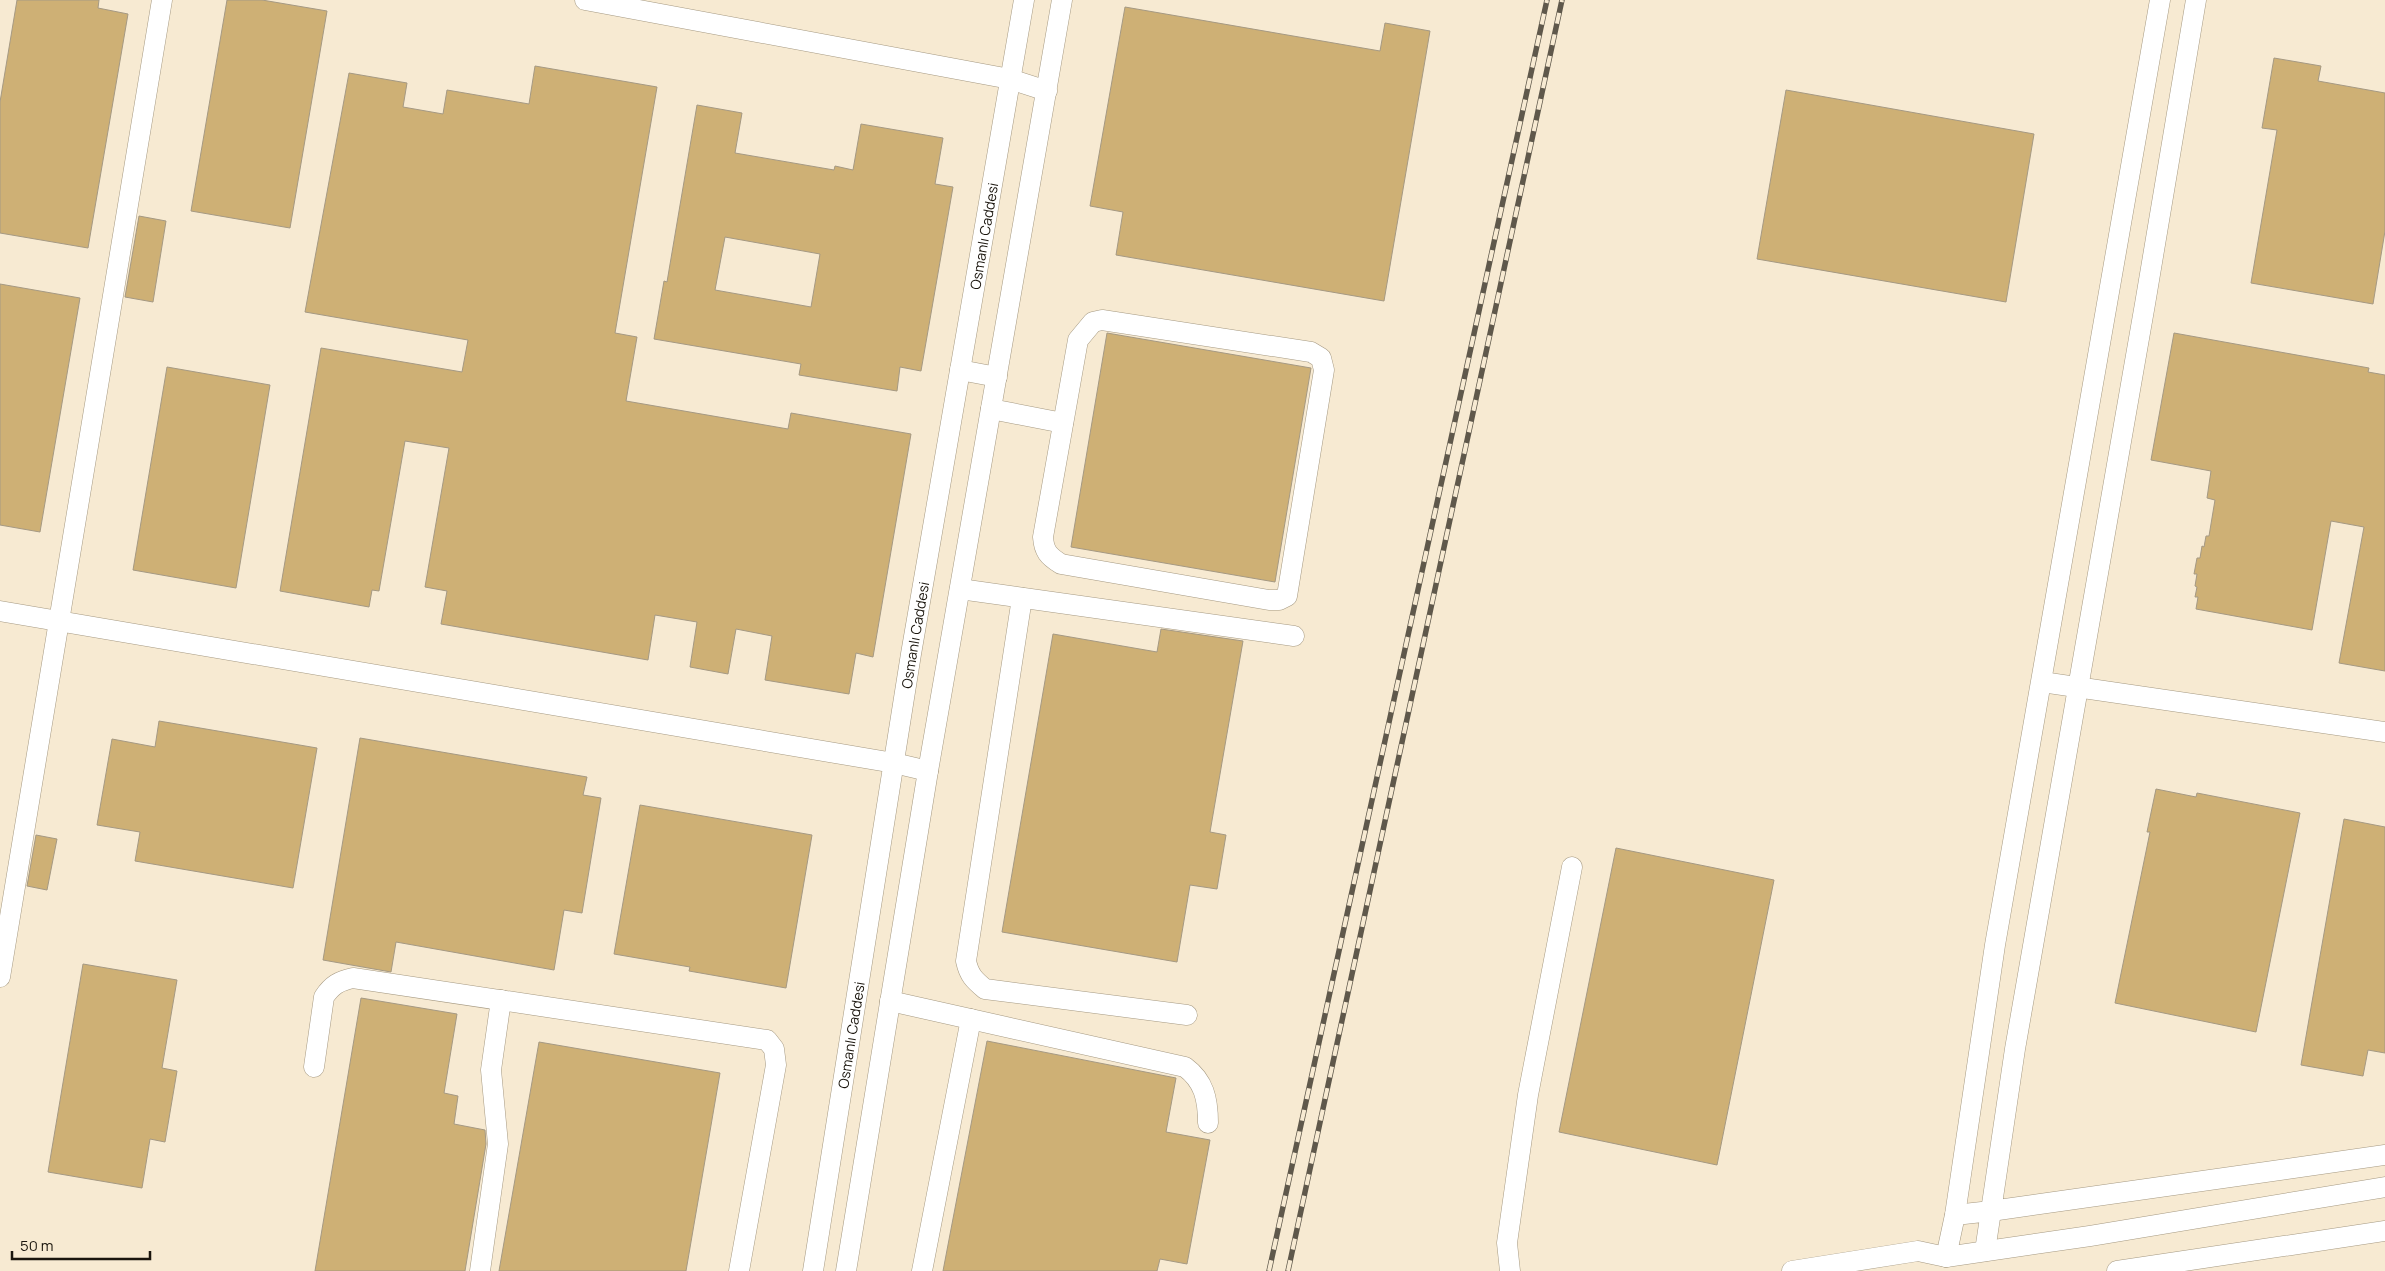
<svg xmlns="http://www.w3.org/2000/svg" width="2385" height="1271" viewBox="0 0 2385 1271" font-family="Manrope,sans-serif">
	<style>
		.building { fill: #ceb075; stroke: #a59983; fill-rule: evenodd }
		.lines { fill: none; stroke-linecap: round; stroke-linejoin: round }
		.minor-casing { stroke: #a59982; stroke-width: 21 }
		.minor { stroke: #fff; stroke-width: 20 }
		.rail-casing { stroke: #5f584b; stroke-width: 5.5 }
		.rail { stroke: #f7ead2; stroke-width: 4; stroke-dasharray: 11; stroke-linecap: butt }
		.labels { text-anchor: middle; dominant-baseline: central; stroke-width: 5; stroke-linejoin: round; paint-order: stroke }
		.street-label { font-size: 14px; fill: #1a150d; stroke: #f7ead2 }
	</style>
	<rect width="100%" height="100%" fill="#f7ead2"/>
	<path class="building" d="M 17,0 L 99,0 L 98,8 L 128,14 L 88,248 L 0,233 L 0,102 Z
		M 227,0 L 262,0 L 327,11 L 290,228 L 191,211 Z
		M 1125,7 L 1380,51 L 1385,23 L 1430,31 L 1384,301 L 1116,255 L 1123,212 L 1090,206 Z
		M 2274,58 L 2321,66 L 2318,81 L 2385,93 L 2385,231 L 2373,304 L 2251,283 L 2277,130 L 2262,128 Z
		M 535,66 L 657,87 L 615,333 L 637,337 L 626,401 L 788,429 L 791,413 L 911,434 L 873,657 L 856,653 L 849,694 L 765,680 L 772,636 L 736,629 L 728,674 L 690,667 L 697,622 L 655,615 L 648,660 L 441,624 L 447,591 L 425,587 L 449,448 L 405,441 L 379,591 L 372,590 L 369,607 L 280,591 L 321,348 L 462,372 L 468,340 L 305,312 L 349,73 L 407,83 L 403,107 L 443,114 L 447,90 L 529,104 Z
		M 1786,90 L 2034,134 L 2006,302 L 1757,259 Z
		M 697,105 L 742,113 L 735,153 L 834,170 L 835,166 L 853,170 L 861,124 L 943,138 L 935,184 L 953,187 L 921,371 L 900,367 L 897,391 L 799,375 L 801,364 L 654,339 L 664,281 L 667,282 ZM 725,237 L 820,254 L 811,307 L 715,290 Z
		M 139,216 L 166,221 L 153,302 L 125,297 Z
		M 0,284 L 80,298 L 40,532 L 0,525 Z
		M 1107,333 L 1311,368 L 1275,582 L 1071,547 Z
		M 2174,333 L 2369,368 L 2368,372 L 2385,375 L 2385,671 L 2339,663 L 2364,527 L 2331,521 L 2312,630 L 2196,609 L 2198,597 L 2195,597 L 2197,587 L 2195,586 L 2197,574 L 2194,574 L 2197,558 L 2200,558 L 2202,546 L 2204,547 L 2206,536 L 2209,536 L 2215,500 L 2207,498 L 2211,471 L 2151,460 Z
		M 167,367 L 270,385 L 236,588 L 133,570 Z
		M 1161,629 L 1243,641 L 1210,832 L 1226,835 L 1217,889 L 1190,885 L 1177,962 L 1002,932 L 1053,634 L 1157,652 Z
		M 159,721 L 317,748 L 293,888 L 135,861 L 140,832 L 97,825 L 112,739 L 155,747 Z
		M 360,738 L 587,777 L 583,795 L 601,798 L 582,913 L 564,910 L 554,970 L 396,942 L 391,972 L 323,960 Z
		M 2156,789 L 2196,797 L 2197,793 L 2300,813 L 2256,1032 L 2115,1003 L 2150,832 L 2147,832 Z
		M 640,805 L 812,835 L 786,988 L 689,971 L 690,967 L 614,954 Z
		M 2344,819 L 2385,827 L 2385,1053 L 2368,1050 L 2363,1076 L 2301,1065 Z
		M 36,835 L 57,839 L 47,890 L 27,886 Z
		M 1616,848 L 1774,880 L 1717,1165 L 1559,1132 Z
		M 83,964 L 177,980 L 162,1068 L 177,1071 L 165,1142 L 150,1139 L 142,1188 L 48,1172 Z
		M 361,998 L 457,1014 L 444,1093 L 458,1096 L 454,1124 L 485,1130 L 486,1144 L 465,1271 L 315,1271 Z
		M 987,1041 L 1176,1078 L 1166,1132 L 1210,1140 L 1187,1264 L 1160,1259 L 1157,1271 L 943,1271 Z
		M 539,1042 L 720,1073 L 686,1271 L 499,1271 Z"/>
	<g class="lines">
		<g class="minor-casing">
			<g id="minor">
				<path d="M 585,0 L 1010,79 L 1047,91"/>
				<path d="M 2160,0 L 1995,945 L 1955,1215 L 1946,1257 L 2090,1236 L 2385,1187"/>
				<path d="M 2196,0 L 2145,304 L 2015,1049 L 1991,1211 L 2385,1155"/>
				<path d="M 1102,320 L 1311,352 L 1321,358 L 1324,370 L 1287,596 L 1279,600 L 1269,600 L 1061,564 C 1048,556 1044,551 1043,537 L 1078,340 L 1093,322 Z"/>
				<path d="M 960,370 L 997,377"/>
				<path d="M 991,409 L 1063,423"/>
				<path d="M 960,589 L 1294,636"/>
				<path d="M 1022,598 L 966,961 C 969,975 974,980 985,989 L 1187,1015"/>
				<path d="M 0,611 L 894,763 L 928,771"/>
				<path d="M 2042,682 L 2385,732"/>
				<path d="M 0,977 L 162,0"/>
				<path d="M 890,1001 L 1185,1067 C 1204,1081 1208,1099 1208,1123"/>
				<path d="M 314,1067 L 324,997 C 332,985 339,981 353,978 L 767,1040 L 774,1049 L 776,1065 L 739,1271"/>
				<path d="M 1955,1215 L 1991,1211 L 1985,1251"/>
				<path d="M 480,1271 L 498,1144 L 491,1070 L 501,1000"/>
				<path id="s1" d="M 813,1271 L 911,654 L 1024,0"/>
				<path d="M 846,1271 L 928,771 L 1062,0"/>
				<path d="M 922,1271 L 971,1019"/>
				<path d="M 1510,1271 L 1507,1243 L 1528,1095 L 1572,867"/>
				<path d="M 1792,1271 L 1918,1251 L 1946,1257"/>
				<path d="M 2117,1271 L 2385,1231"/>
			</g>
		</g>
		<use href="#minor" class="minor"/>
		<g class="rail-casing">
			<path id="rail" d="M 1269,1271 L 1547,0
				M 1288,1271 L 1562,0"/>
		</g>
		<use href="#rail" class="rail"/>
	</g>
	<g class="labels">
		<g class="street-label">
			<text stroke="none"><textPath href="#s1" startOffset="1049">Osmanlı Caddesi</textPath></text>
			<text stroke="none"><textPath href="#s1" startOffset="644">Osmanlı Caddesi</textPath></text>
			<text stroke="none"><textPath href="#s1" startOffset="239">Osmanlı Caddesi</textPath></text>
		</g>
	</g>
	<path d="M12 1251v8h138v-8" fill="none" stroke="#1a150d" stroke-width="2.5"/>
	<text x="20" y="1251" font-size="15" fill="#1a150d" stroke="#f7ead2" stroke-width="4" paint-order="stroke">50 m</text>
</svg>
